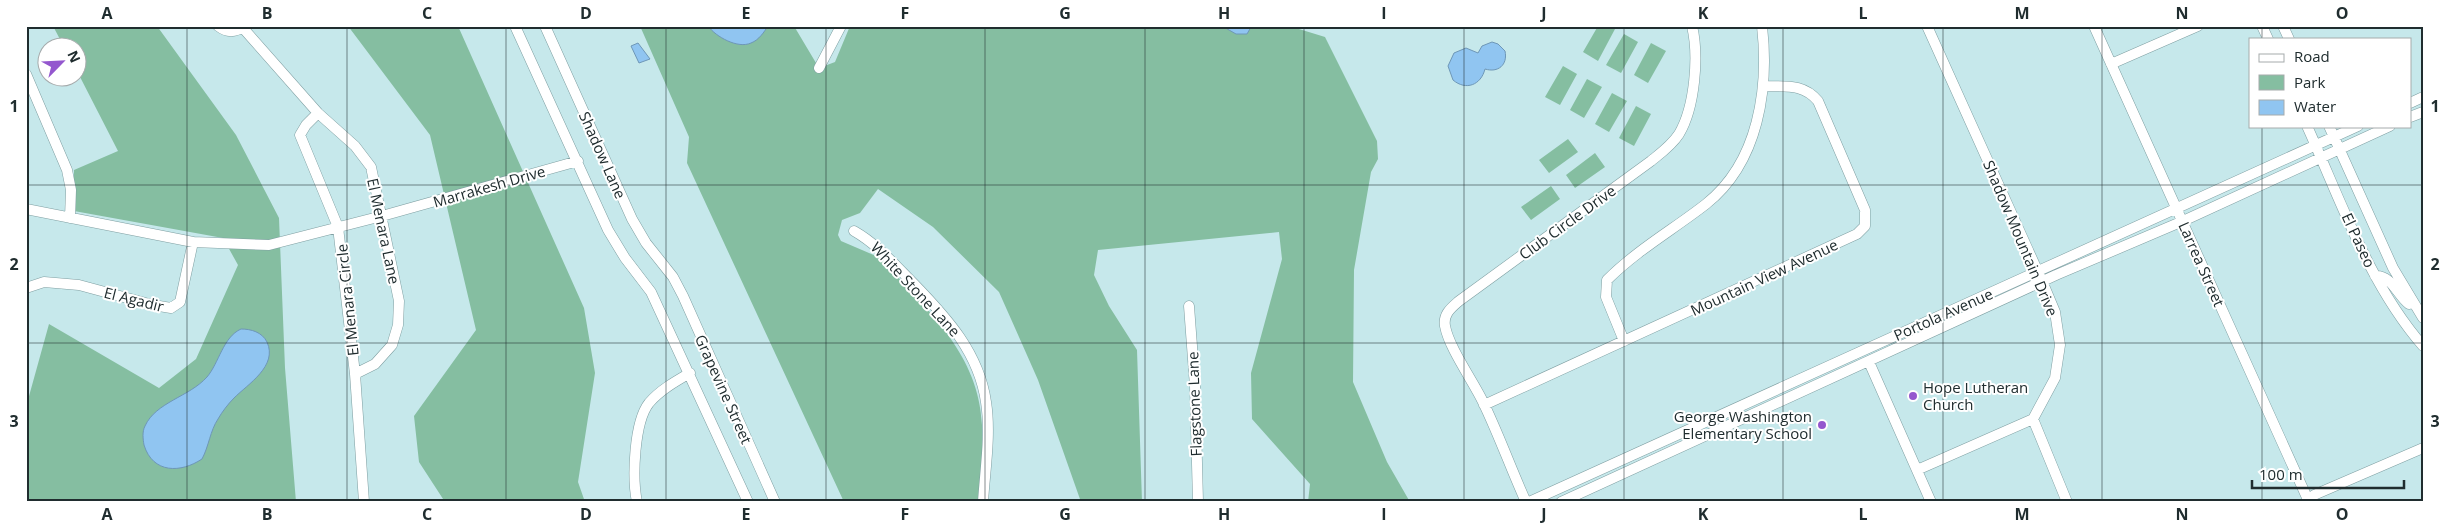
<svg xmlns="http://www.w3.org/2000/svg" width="2449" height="528" viewBox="0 0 2449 528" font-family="'Open Sans',sans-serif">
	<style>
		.green { fill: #85bea1 }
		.water { fill: #90c5f1; stroke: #6e97b7 }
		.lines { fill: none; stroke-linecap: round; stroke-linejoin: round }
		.minor-casing { stroke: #7f9fa2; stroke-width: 11 }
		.minor { stroke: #fff; stroke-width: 10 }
		.grid { fill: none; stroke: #202d2f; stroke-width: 1; stroke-opacity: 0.55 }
		.poi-dot { fill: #9457ce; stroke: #fff; stroke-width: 2 }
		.labels { text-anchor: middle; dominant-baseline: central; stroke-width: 4; stroke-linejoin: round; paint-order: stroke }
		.street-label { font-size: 15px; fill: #202d2f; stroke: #fff }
		.poi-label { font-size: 15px; fill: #202d2f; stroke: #fff; text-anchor: start }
		.neatline { fill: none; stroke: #202d2f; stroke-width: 2 }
		.grid-label { font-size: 16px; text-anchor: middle; font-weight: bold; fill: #202d2f }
	</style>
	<rect width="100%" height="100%" fill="#c6e8eb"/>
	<path class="green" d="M 53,26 L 157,26 L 236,135 L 279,218 L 285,368 L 296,502 L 26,502 L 26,407 L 49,324 L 159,388 L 196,359 L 238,265 L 223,238 L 74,211 L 74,170 L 118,151 L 78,73 L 78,48 L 64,47 Z
		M 348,26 L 458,26 L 584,308 L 595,373 L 578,482 L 585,502 L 445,502 L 419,462 L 414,416 L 476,330 L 430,135 Z
		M 640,26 L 794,26 L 819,68 L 835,62 L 850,26 L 1298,26 L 1299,29 L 1325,37 L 1377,141 L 1378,159 L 1371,172 L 1354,270 L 1353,382 L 1387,462 L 1410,502 L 1308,502 L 1310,484 L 1252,419 L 1251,373 L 1282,259 L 1279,232 L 1098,250 L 1094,275 L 1109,306 L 1137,350 L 1142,502 L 1081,502 L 1038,380 L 999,292 L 933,227 L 878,189 L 860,213 L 842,220 L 838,235 L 841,241 L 876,256 L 886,264 C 929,312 979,355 982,425 C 983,450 981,476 980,502 L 844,502 L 687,163 L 689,137 Z
		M 1598,26 L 1610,26 L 1615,29 L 1598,61 L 1583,52 Z
		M 1624,34 L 1638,42 L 1621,73 L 1606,65 Z
		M 1651,43 L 1666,51 L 1648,83 L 1634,75 Z
		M 1563,66 L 1577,74 L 1560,105 L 1545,97 Z
		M 1587,79 L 1602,87 L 1584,118 L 1570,110 Z
		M 1612,93 L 1627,101 L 1609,132 L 1595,124 Z
		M 1636,106 L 1651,114 L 1634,146 L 1619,138 Z
		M 1568,139 L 1578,152 L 1549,173 L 1539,160 Z
		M 1595,153 L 1605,167 L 1575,188 L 1566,175 Z
		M 1551,186 L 1560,199 L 1531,220 L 1521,207 Z"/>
	<path class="water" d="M 708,26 L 768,26 C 764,32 759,40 751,43 C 738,49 716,37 708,26 Z
		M 1222,26 L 1251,26 L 1251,27 L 1247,34 L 1236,34 Z
		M 1492,42 L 1498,44 L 1505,51 C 1508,65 1498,73 1485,69 C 1481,85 1466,91 1453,80 L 1448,66 L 1454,53 L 1466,48 L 1478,53 L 1482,46 Z
		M 638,43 L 650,59 L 639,63 L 631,46 Z
		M 241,329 C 251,329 262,332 267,342 C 278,366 248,384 234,398 C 228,404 222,412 218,419 C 210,431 209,446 202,459 C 181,473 153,474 144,445 C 143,439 142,432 145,426 C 156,402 189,397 207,377 C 219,363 223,337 241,329 Z"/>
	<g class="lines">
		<g class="minor-casing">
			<path id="minor" d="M 218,26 C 227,33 235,33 244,26
				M 515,26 L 608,230 L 625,258 L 651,292 L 748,502
				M 545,26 L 632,219 L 646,243 L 673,277 L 683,296 L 775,502
				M 2094,26 L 2309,502
				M 2262,26 L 2268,39
				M 2283,26 L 2289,39
				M 243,28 L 318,113 L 355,146 L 371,167 L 399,301 L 398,325 L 392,345 L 375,364 L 355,374
				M 2111,64 L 2198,26
				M 819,68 L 841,26
				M 26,74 L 67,170 L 71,190 L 70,218
				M 2410,103 L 2423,97
				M 318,113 L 306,125 L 300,135 L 338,227 L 355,374 L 364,502
				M 2410,117 L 2423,112
				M 2307,126 C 2341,201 2369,284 2423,346
				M 2329,126 L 2393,268 L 2423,318
				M 26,209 L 193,242 L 269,245 L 382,216 L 578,161
				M 854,231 C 877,244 895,265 914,284 C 947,318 979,353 986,402 C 991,434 985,470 983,502
				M 2375,276 C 2392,275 2397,295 2409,304
				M 26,288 L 44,282 L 79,285 L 153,305 L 171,308 L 180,302 L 193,242
				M 1189,306 L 1195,386 L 1198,502
				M 1624,341 L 1606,297 L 1607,280 C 1637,250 1674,229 1706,204 C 1759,162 1769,88 1762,26
				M 1869,362 L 1931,502
				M 1484,405 L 1857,234 L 1865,226 L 1865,210 L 1818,101 C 1803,83 1785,87 1764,86
				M 2033,419 L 2067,502
				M 1917,470 L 2033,419 L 2055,378 L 2060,345 L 2055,312 L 2042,281 L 1927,26
				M 637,502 C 632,478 634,422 649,403 C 660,390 676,381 690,373
				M 1526,502 C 1511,469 1499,435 1483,402 C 1473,381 1449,348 1445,326 C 1443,314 1451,308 1459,301 L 1651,161 C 1661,153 1672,145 1679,134 C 1695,107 1699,56 1692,26
				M 1529,502 L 2358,126
				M 1561,502 L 2056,275 L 2183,221 L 2390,126
				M 2309,502 L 2314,495 L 2423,448"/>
		</g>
		<use href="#minor" class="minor"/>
	</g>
	<path class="grid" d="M 187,26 L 187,502M 347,26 L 347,502M 506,26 L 506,502M 666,26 L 666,502M 826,26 L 826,502M 985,26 L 985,502M 1145,26 L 1145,502M 1304,26 L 1304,502M 1464,26 L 1464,502M 1624,26 L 1624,502M 1783,26 L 1783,502M 1943,26 L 1943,502M 2102,26 L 2102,502M 2262,26 L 2262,39M 2262,126 L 2262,502M 26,185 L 2423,185M 26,343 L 2423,343"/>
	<g class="poi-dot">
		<circle cx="1913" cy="396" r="5"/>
		<circle cx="1822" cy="425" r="5"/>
	</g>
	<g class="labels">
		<g class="street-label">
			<text transform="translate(603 155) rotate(66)">Shadow Lane</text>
			<text transform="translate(489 186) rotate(-16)">Marrakesh Drive</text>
			<text transform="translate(1567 222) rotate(-36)">Club Circle Drive</text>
			<text transform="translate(384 231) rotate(78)">El Menara Lane</text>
			<text transform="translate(2021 238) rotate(67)">Shadow Mountain Drive</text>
			<text transform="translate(2359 240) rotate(65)">El Paseo</text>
			<text transform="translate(2202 264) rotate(66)">Larrea Street</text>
			<text transform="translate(1764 277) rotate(-25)">Mountain View Avenue</text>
			<text transform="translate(916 289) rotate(47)">White Stone Lane</text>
			<text transform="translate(134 299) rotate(14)">El Agadir</text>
			<text transform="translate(347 300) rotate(-96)">El Menara Circle</text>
			<text transform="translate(1943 314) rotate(-24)">Portola Avenue</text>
			<text transform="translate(724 389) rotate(66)">Grapevine Street</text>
			<text transform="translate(1194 404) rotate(-92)">Flagstone Lane</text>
		</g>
		<g class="poi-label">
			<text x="1923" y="387">Hope Lutheran<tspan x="1923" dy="17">Church</tspan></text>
			<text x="1812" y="416" text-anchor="end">George Washington<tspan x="1812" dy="17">Elementary School</tspan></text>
		</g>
	</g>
	<rect width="2449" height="528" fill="none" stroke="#ffffff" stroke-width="55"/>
	<rect x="2249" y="38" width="162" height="90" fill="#ffffff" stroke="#a6abac"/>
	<rect x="2259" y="54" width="25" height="8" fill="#ffffff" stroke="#a6abac"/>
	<text x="2294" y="62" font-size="15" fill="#202d2f">Road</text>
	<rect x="2259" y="75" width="25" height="15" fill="#85bea1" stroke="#a6abac"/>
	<text x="2294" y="88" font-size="15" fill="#202d2f">Park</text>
	<rect x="2259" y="100" width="25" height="15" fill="#90c5f1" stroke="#a6abac"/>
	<text x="2294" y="112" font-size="15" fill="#202d2f">Water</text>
	<g transform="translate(62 62) rotate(66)"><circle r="24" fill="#ffffff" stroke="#a6abac"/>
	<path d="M0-4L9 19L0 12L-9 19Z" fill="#9457ce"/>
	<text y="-8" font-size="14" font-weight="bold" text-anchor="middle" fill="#202d2f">N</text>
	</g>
	<path d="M2252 480v8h152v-8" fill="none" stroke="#202d2f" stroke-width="2.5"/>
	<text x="2259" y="480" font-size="15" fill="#202d2f" stroke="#ffffff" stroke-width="4" paint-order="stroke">100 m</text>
	<rect x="28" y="28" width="2394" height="472" class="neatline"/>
	<g class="grid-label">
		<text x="107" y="19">A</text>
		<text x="267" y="19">B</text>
		<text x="427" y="19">C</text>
		<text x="586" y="19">D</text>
		<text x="746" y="19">E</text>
		<text x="905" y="19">F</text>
		<text x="1065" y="19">G</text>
		<text x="1224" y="19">H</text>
		<text x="1384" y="19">I</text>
		<text x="1544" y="19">J</text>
		<text x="1703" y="19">K</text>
		<text x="1863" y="19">L</text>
		<text x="2022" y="19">M</text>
		<text x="2182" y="19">N</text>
		<text x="2342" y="19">O</text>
		<text x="14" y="112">1</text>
		<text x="2435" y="112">1</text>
		<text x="14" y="270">2</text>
		<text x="2435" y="270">2</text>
		<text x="14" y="427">3</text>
		<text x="2435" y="427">3</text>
		<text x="107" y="520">A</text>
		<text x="267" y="520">B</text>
		<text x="427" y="520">C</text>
		<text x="586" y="520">D</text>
		<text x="746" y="520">E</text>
		<text x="905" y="520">F</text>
		<text x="1065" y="520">G</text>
		<text x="1224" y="520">H</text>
		<text x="1384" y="520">I</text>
		<text x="1544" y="520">J</text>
		<text x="1703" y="520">K</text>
		<text x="1863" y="520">L</text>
		<text x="2022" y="520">M</text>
		<text x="2182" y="520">N</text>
		<text x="2342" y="520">O</text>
	</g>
</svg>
